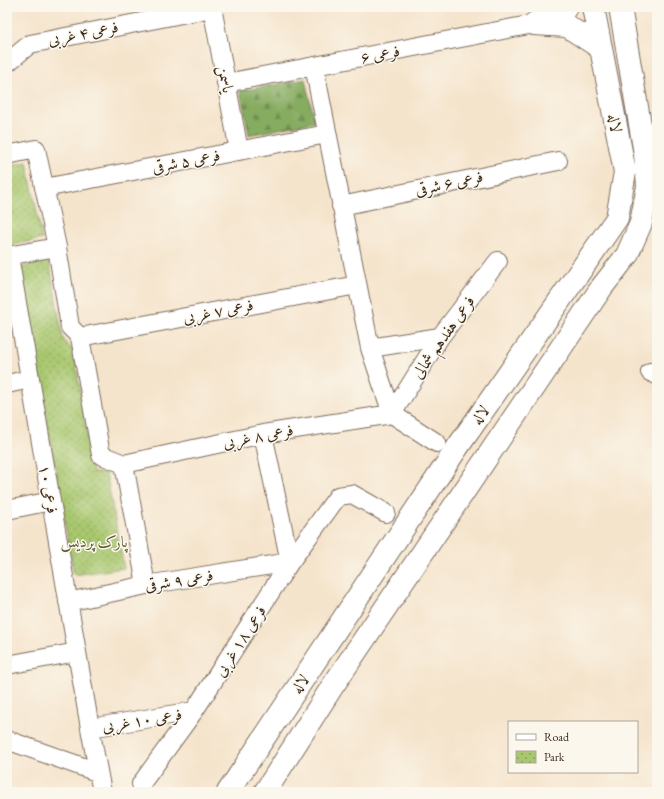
<svg xmlns="http://www.w3.org/2000/svg" width="664" height="799" viewBox="0 0 664 799" font-family="'EB Garamond',Amiri,serif">
	<style>
		.forest { fill: url(#forest-firs); stroke: #606b40 }
		.park { fill: url(#park-dots); stroke: #727846 }
		.lines { fill: none; stroke-linecap: round; stroke-linejoin: round }
		.street-casing { stroke: #7c6b5b; stroke-width: 20 }
		.secondary-casing { stroke: #7c6b5b; stroke-width: 24 }
		.street { stroke: #fff; stroke-width: 18 }
		.secondary { stroke: #fff; stroke-width: 22 }
		.labels { text-anchor: middle; dominant-baseline: central; stroke-width: 3; stroke-linejoin: round; paint-order: stroke }
		.street-label { font-size: 16px; fill: #3b2a1e; stroke: #fbf7ec }
		.park-label { font-size: 16px; fill: #5c5936; stroke: #fbf7ec }
	</style>
	<defs>
		<pattern id="forest-firs" width="22" height="20" patternUnits="userSpaceOnUse"><rect width="22" height="20" fill="#86ac61"/><path d="M5 1l3.5 6h-7zM16 11l3.5 6h-7z" fill="#6f8c4f"/></pattern>
		<pattern id="park-dots" width="8" height="8" patternUnits="userSpaceOnUse"><rect width="8" height="8" fill="#a8c76e"/><path d="M2 2h.1M6 6h.1" fill="none" stroke="#8aa25a" stroke-width="1.8" stroke-linecap="round"/></pattern>
	</defs>
	<rect width="100%" height="100%" fill="#fbf7ec"/>
	<filter id="ink" filterUnits="userSpaceOnUse"><feTurbulence type="fractalNoise" baseFrequency=".025" numOctaves="2"/><feDisplacementMap in="SourceGraphic" scale="8" xChannelSelector="R" yChannelSelector="G"/><feConvolveMatrix kernelMatrix="1 2 1 2 8 2 1 2 1" color-interpolation-filters="sRGB"/></filter>
	<filter id="wash" filterUnits="userSpaceOnUse"><feTurbulence type="fractalNoise" baseFrequency=".012" numOctaves="4" result="noise"/><feDisplacementMap in="SourceGraphic" scale="16" xChannelSelector="R" yChannelSelector="G"/><feGaussianBlur stdDeviation="0.9" result="paint"/><feColorMatrix in="noise" values="0 0 0 0 0 0 0 0 0 0 0 0 0 0 0 0 0 1.4 0 .05"/><feComposite in="paint" operator="in"/></filter>
	<g filter="url(#wash)">
		<rect width="100%" height="100%" fill="#f5e4cc"/>
		<path class="forest" d="M 305,79 L 315,122 L 249,135 L 240,91 Z"/>
		<path class="park" d="M 27,162 L 42,239 L 7,246 L 7,166 Z
			M 49,260 L 63,339 L 74,352 L 93,473 L 106,473 L 124,568 L 74,575 L 20,268 Z"/>
	</g>
	<g filter="url(#ink)">
		<g class="lines">
			<g class="street-casing">
				<path id="street" d="M 212,7 L 239,151
					M 7,63 L 30,44 L 212,8
					M 314,66 L 370,348 L 392,414 L 437,443
					M 226,83 L 534,24
					M 7,155 L 36,149 L 57,247 L 70,327 L 80,337 L 101,455 L 124,464 L 146,585
					M 44,188 L 327,134
					M 341,206 L 558,161
					M 7,256 L 57,247
					M 9,256 L 90,728 L 102,792
					M 80,337 L 357,285
					M 370,348 L 440,337
					M 650,372 L 657,375
					M 7,384 L 30,379
					M 392,414 L 440,337 L 498,261
					M 124,464 L 263,434 L 392,414
					M 7,510 L 51,501
					M 68,602 L 146,585 L 290,562 L 263,434
					M 7,665 L 77,652
					M 90,728 L 194,711
					M 7,740 L 97,772
					M 141,784 L 194,711 L 290,562 L 338,496 L 352,494 L 386,513"/>
			</g>
			<g class="secondary-casing">
				<path id="secondary" d="M 535,23 L 565,9 L 566,7
					M 534,24 L 567,26 L 599,47
					M 228,792 L 457,448 L 617,218 L 625,172 L 593,7
					M 265,792 L 332,687 L 602,287 L 627,255 L 641,223 L 648,186 L 645,154 L 620,7"/>
			</g>
			<use href="#street" class="street"/>
			<use href="#secondary" class="secondary"/>
		</g>
	</g>
	<g class="labels">
		<g class="street-label">
			<text transform="translate(83 33) rotate(-11)">فرعی ۴ غربی</text>
			<text transform="translate(380 54) rotate(-11)">فرعی ۶</text>
			<text transform="translate(226 79) rotate(79)">یاسمن</text>
			<text transform="translate(615 123) rotate(79)">لاله</text>
			<text transform="translate(186 161) rotate(-11)">فرعی ۵ شرقی</text>
			<text transform="translate(449 183) rotate(-12)">فرعی ۶ شرقی</text>
			<text transform="translate(218 311) rotate(-11)">فرعی ۷ غربی</text>
			<text transform="translate(443 337) rotate(-55)">فرعی هفدهم شمالی</text>
			<text transform="translate(480 415) rotate(-55)">لاله</text>
			<text transform="translate(258 436) rotate(-11)">فرعی ۸ غربی</text>
			<text transform="translate(49 489) rotate(80)">فرعی ۱۰</text>
			<text transform="translate(179 580) rotate(-9)">فرعی ۹ شرقی</text>
			<text transform="translate(240 641) rotate(-57)">فرعی ۱۸ غربی</text>
			<text transform="translate(300 684) rotate(-56)">لاله</text>
			<text transform="translate(142 720) rotate(-9)">فرعی ۱۰ غربی</text>
		</g>
		<g class="park-label">
			<text x="94" y="541">پارک پردیس</text>
		</g>
	</g>
	<rect width="664" height="799" fill="none" stroke="#fbf7ec" stroke-width="24"/>
	<rect x="508" y="721" width="130" height="52" fill="#fbf7ec" stroke="#aea59a"/>
	<rect x="516" y="734" width="20" height="6" fill="#ffffff" stroke="#aea59a"/>
	<text x="544" y="741" font-size="12" fill="#3b2a1e">Road</text>
	<rect x="516" y="751" width="20" height="12" fill="url(#park-dots)" stroke="#aea59a"/>
	<text x="544" y="761" font-size="12" fill="#3b2a1e">Park</text>
</svg>
